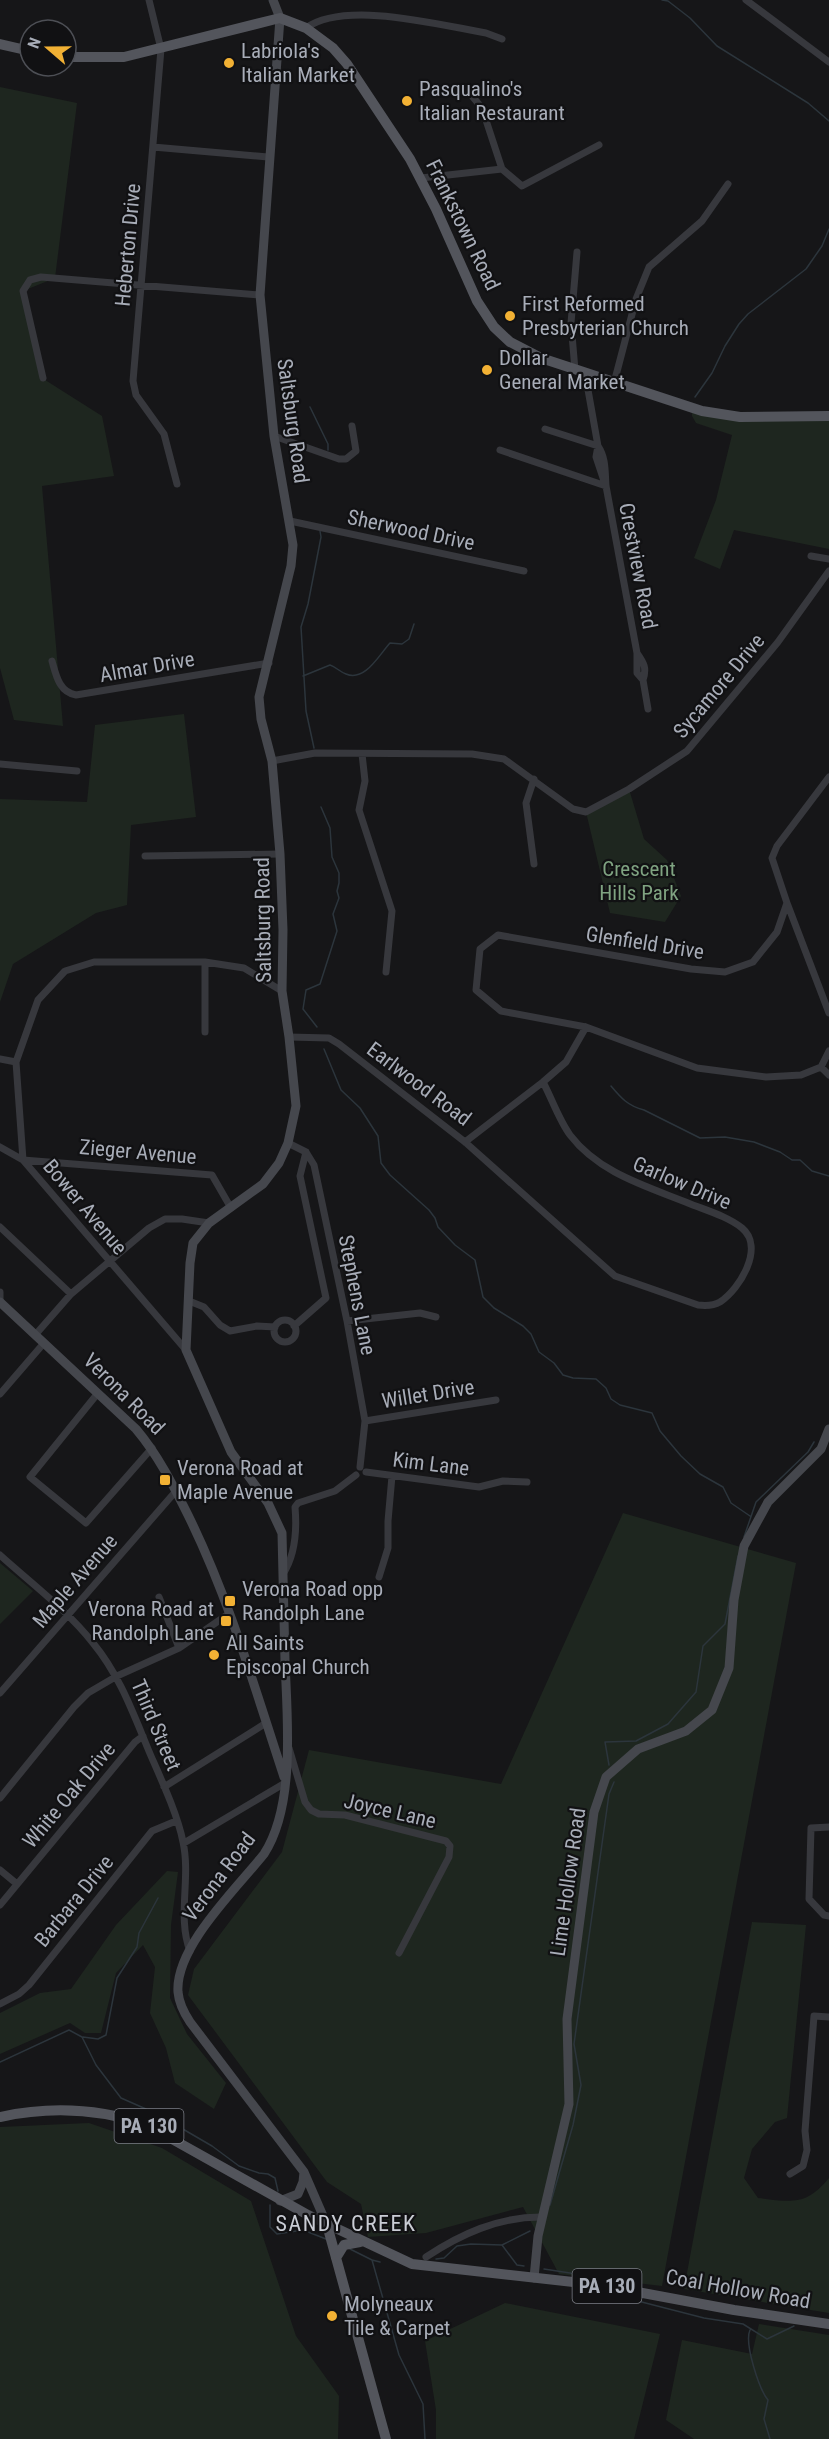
<svg xmlns="http://www.w3.org/2000/svg" width="829" height="2439" viewBox="0 0 829 2439" font-family="'Roboto Condensed',sans-serif">
	<style>
		.green { fill: #1e261f }
		.lines { fill: none; stroke-linecap: round; stroke-linejoin: round }
		.stream { stroke: #2c353c; stroke-width: 1.5 }
		.street { stroke: #37383d; stroke-width: 7 }
		.secondary { stroke: #45474d; stroke-width: 9 }
		.primary { stroke: #53555c; stroke-width: 10 }
		.poi-dot { fill: #f2b134; stroke: #111113; stroke-width: 2 }
		.labels { text-anchor: middle; dominant-baseline: central; stroke-width: 4.5; stroke-linejoin: round; paint-order: stroke }
		.shield { fill: #111113; stroke: #7b7e86; stroke-width: 1.5 }
		.shield-label { font-size: 20px; font-weight: bold; fill: #a8adb8 }
		.poi-label { font-size: 21px; fill: #a8adb8; stroke: #111113; text-anchor: start }
		.street-label { font-size: 21px; fill: #a8adb8; stroke: #111113 }
		.park-label { font-size: 21px; fill: #7fa381; stroke: #111113 }
		.neighbourhood-label { font-size: 22px; letter-spacing: 1.5px; fill: #c9ccd4; stroke: #111113 }
	</style>
	<rect width="100%" height="100%" fill="#161618"/>
	<path class="green" d="M 0,87 L 77,103 L 55,278 L 23,291 L 42,378 L 102,416 L 114,476 L 42,486 L 63,726 L 14,720 L 0,668 Z
		M 692,409 L 702,411 L 829,416 L 829,549 L 734,530 L 720,569 L 694,558 L 716,500 L 732,435 L 696,423 L 692,416 Z
		M 184,714 L 196,817 L 131,825 L 127,905 L 96,913 L 13,964 L 0,1002 L 0,799 L 87,802 L 95,725 Z
		M 629,789 L 644,839 L 667,860 L 681,896 L 665,922 L 610,913 L 586,812 Z
		M 623,1513 L 796,1563 L 662,2286 L 559,2274 L 523,2207 L 426,2233 L 368,2237 L 361,2204 L 327,2182 L 188,1995 L 194,1969 L 282,1852 L 309,1750 L 501,1784 Z
		M 0,1563 L 33,1591 L 0,1624 Z
		M 167,1871 L 178,1872 L 171,1925 L 170,1998 L 187,2034 L 226,2083 L 214,2109 L 175,2083 L 166,2048 L 150,2013 L 155,1967 L 143,1945 L 116,1973 L 101,2033 L 85,2033 L 70,2023 L 0,2054 L 0,2013 L 40,1993 L 71,1989 L 116,1925 Z
		M 752,1922 L 806,1925 L 787,2118 L 775,2122 L 752,2149 L 744,2178 L 758,2198 C 792,2202 806,2206 829,2178 L 829,2313 L 684,2289 Z
		M 89,2123 L 162,2148 L 251,2201 L 296,2336 L 339,2396 L 338,2439 L 0,2439 L 0,2127 Z
		M 505,2303 L 660,2334 L 634,2439 L 436,2439 L 436,2410 L 425,2341 Z
		M 759,2324 L 829,2335 L 829,2439 L 694,2439 L 666,2420 L 682,2340 L 752,2354 Z"/>
	<g class="lines">
		<path class="stream" d="M 662,0 L 668,1 L 690,18 L 717,46 L 808,103 L 829,121
			M 695,397 L 712,373 L 725,346 L 739,324 L 748,314 L 806,269 L 822,246 L 829,229
			M 310,407 L 328,444 L 328,450
			M 303,676 L 330,665 C 336,667 340,672 346,674 C 365,682 379,655 390,643 L 402,644 L 409,639 L 414,624
			M 314,748 L 306,711 L 301,627 L 308,604 L 321,537 L 320,531
			M 317,1027 L 303,1009 L 306,990 L 320,984 L 337,931 L 333,914 L 339,898 L 337,891 L 339,883 L 339,873 L 332,857 L 330,828 L 321,807
			M 324,1049 L 341,1090 L 360,1108 L 378,1136 L 381,1163 L 390,1175 L 429,1210 L 435,1218 L 438,1227 L 455,1245 L 475,1260 L 483,1297 L 494,1308 L 523,1326 L 531,1334 L 539,1352 L 554,1363 L 563,1375 L 573,1378 L 596,1379 L 606,1388 L 611,1399 L 620,1405 L 652,1413 L 660,1431 L 681,1456 L 700,1474 L 723,1487 L 731,1503 L 750,1516
			M 611,1086 C 621,1098 628,1106 644,1110 L 700,1138 L 725,1137 L 754,1142 L 780,1152 L 792,1160 L 800,1160 L 812,1171 L 829,1176
			M 744,1537 L 756,1502 L 808,1452 L 814,1442
			M 609,1765 L 605,1742 L 636,1741 L 668,1724 L 696,1692 L 703,1646 L 725,1624 L 738,1556
			M 83,2037 L 98,2039 L 106,2035 L 117,1978 L 137,1947 L 139,1933 L 158,1898
			M 0,2062 L 69,2030 L 82,2037 L 96,2065 L 121,2098 L 146,2109
			M 157,2114 L 212,2146 L 239,2166 L 259,2173 L 268,2174 L 275,2178 L 278,2191
			M 270,2205 L 270,2227 L 277,2234 L 303,2230 L 326,2239
			M 550,2205 L 573,2125 L 581,2085 L 574,2044 L 609,1794 L 614,1782
			M 502,2245 L 517,2265 L 524,2266
			M 350,2249 L 372,2260 L 399,2355 L 423,2404 L 425,2439
			M 436,2259 L 444,2258 L 457,2246 L 471,2244 L 502,2245 L 530,2231
			M 372,2260 L 380,2262
			M 544,2269 L 583,2275 L 601,2275 L 619,2281
			M 630,2299 L 704,2318 L 743,2324 L 767,2339 L 794,2326
			M 750,2330 C 744,2343 759,2389 768,2400 L 764,2419 L 770,2439"/>
		<path class="street" d="M 149,0 L 161,49 L 133,381 L 136,395 L 164,434 L 177,484
			M 746,0 L 829,62
			M 306,28 C 345,0 440,25 486,33 L 502,39
			M 472,96 L 482,108 L 502,169
			M 153,147 L 268,157
			M 421,178 L 502,169 L 522,186 L 599,145
			M 575,370 L 571,323 L 577,252
			M 585,373 L 598,446 L 596,457 L 604,481
			M 43,378 L 23,291 L 30,280 L 41,277 L 260,295
			M 614,383 L 636,299 L 649,267 L 702,221 L 728,184
			M 545,429 L 598,446
			M 274,436 L 339,459 L 346,459 L 356,451 L 352,426
			M 598,446 C 606,458 605,471 606,486 L 637,653 L 637,673 L 643,680 L 648,709
			M 500,450 L 606,486
			M 290,521 L 524,571
			M 811,556 L 829,559
			M 637,653 C 644,663 647,668 643,680
			M 52,661 C 56,675 59,692 76,695 L 269,663
			M 362,754 L 365,781 L 359,810 L 392,911 L 386,972
			M 272,761 L 315,753 L 472,754 L 504,759 L 573,809 L 586,812 L 629,789 L 687,751 L 778,642 L 829,571
			M 0,764 L 77,771
			M 829,777 L 777,846 L 772,858 L 787,903 L 777,932 L 753,962 L 725,972 L 691,969 L 498,935 L 480,949 L 476,990 L 501,1011 L 586,1027 L 697,1068 L 766,1077 L 801,1075 L 821,1067 L 829,1051
			M 534,779 L 526,803 L 534,864
			M 145,856 L 280,854
			M 787,903 L 829,1013
			M 205,962 L 205,1032
			M 289,1037 L 329,1038 L 339,1044 L 465,1142 L 615,1276 L 698,1305 C 706,1306 713,1306 720,1302 C 740,1289 765,1247 742,1228 C 727,1216 705,1210 688,1203 C 646,1186 599,1173 570,1135 C 559,1120 552,1099 543,1082
			M 0,1059 L 16,1062
			M 821,1067 L 829,1075
			M 465,1142 L 543,1082 L 566,1062 L 586,1027
			M 288,1143 L 306,1152 L 314,1165 L 347,1321 L 365,1421 L 360,1467
			M 0,1147 L 23,1160 L 212,1175 L 231,1208
			M 0,1227 L 71,1294
			M 0,1292 L 0,1300
			M 189,1301 L 204,1307 L 220,1325 L 230,1331 L 257,1326 L 275,1327
			M274 1331a11 11 0 1 1 22 0a11 11 0 1 1-22 0Z
			M 347,1321 L 420,1313 L 436,1317
			M 294,1326 L 326,1298 L 300,1176 L 306,1152
			M 36,1334 L 71,1294 L 149,1228 L 165,1219 L 182,1219 L 209,1223
			M 186,1350 L 23,1160 L 16,1062 L 38,1000 L 65,971 L 94,962 L 205,962 L 244,968 L 282,991
			M 98,1393 L 30,1477 L 86,1523 L 152,1448
			M 0,1394 L 44,1343
			M 365,1421 L 496,1400
			M 366,1472 L 479,1487 L 503,1481 L 527,1482
			M 0,1555 C 31,1583 67,1610 93,1643 C 121,1677 134,1716 151,1756 C 162,1781 178,1816 183,1842 C 191,1878 177,1917 190,1951
			M 283,1574 C 296,1554 297,1530 295,1507 L 298,1503 L 335,1491 L 356,1475
			M 379,1577 L 388,1548 L 388,1521 L 392,1476
			M 159,1597 L 179,1648
			M 0,1693 L 176,1491
			M 289,1748 L 305,1802 L 311,1810 L 319,1814 L 345,1815 L 446,1841 L 450,1846 L 449,1857 L 399,1953
			M 164,1787 L 266,1723
			M 0,1798 L 74,1707 L 88,1693 L 117,1676 L 179,1648 L 230,1613
			M 829,1827 L 811,1828 L 809,1899 L 824,1915 L 829,1916
			M 184,1843 L 285,1783
			M 0,1870 L 17,1884
			M 0,1905 L 135,1742 L 143,1736
			M 0,2004 L 19,1994 L 29,1985 L 152,1831 L 176,1821
			M 790,2174 L 803,2166 L 807,2150 L 805,2131 L 814,2016 L 829,2017
			M 426,2257 C 461,2234 498,2217 541,2217"/>
		<path class="secondary" d="M 273,0 L 280,18 L 260,295 L 274,436 L 293,545 L 291,566 L 259,697 L 261,719 L 272,761 L 280,854 L 283,930 L 282,991 L 289,1037 L 296,1106 L 288,1143 L 279,1163 L 263,1184 L 209,1223 L 193,1243 L 190,1263 L 186,1350 L 231,1452 L 268,1503 L 282,1533 C 283,1576 284,1618 285,1661 C 287,1717 296,1805 264,1854 C 237,1888 175,1947 178,1992 C 179,2003 184,2013 190,2022 L 304,2172 L 327,2225
			M 0,1302 L 136,1429 C 158,1455 173,1485 188,1515 C 229,1598 255,1689 284,1777
			M 280,2201 L 298,2194 L 303,2182 L 304,2172
			M 534,2278 L 538,2236 L 569,2104 L 567,2019 L 594,1812 L 606,1777 L 638,1749 L 686,1731 L 712,1710 L 729,1668 L 734,1600 L 744,1546 L 768,1502 L 821,1449 L 829,1429"/>
		<path class="primary" d="M 0,44 L 30,51
			M 66,57 L 124,57 L 280,18 L 306,28 L 333,48 L 347,64 L 410,159 L 436,209 L 477,301 L 494,327 L 510,342 L 541,358 L 702,411 L 740,417 L 829,416
			M 0,2117 C 51,2106 98,2108 147,2125 L 308,2215 L 412,2264 L 600,2285 L 734,2310 L 829,2324
			M 327,2225 L 386,2439
			M 336,2258 L 344,2245 L 360,2242"/>
	</g>
	<g class="poi-dot">
		<circle cx="229" cy="63" r="6"/>
		<circle cx="407" cy="101" r="6"/>
		<circle cx="510" cy="316" r="6"/>
		<circle cx="487" cy="370" r="6"/>
		<rect x="159" y="1474" width="12" height="12" rx="3"/>
		<rect x="224" y="1595" width="12" height="12" rx="3"/>
		<rect x="220" y="1615" width="12" height="12" rx="3"/>
		<circle cx="214" cy="1655" r="6"/>
		<circle cx="332" cy="2316" r="6"/>
	</g>
	<g class="labels">
		<g class="shield">
			<rect x="114.5" y="2109" width="69" height="34" rx="4.5"/>
			<rect x="572.5" y="2269" width="69" height="34" rx="4.5"/>
		</g>
		<g class="shield-label">
			<text x="149" y="2126">PA 130</text>
			<text x="607" y="2286">PA 130</text>
		</g>
		<g class="poi-label">
			<text x="241" y="51">Labriola's<tspan x="241" dy="24">Italian Market</tspan></text>
			<text x="419" y="89">Pasqualino's<tspan x="419" dy="24">Italian Restaurant</tspan></text>
			<text x="522" y="304">First Reformed<tspan x="522" dy="24">Presbyterian Church</tspan></text>
			<text x="499" y="358">Dollar<tspan x="499" dy="24">General Market</tspan></text>
			<text x="177" y="1468">Verona Road at<tspan x="177" dy="24">Maple Avenue</tspan></text>
			<text x="242" y="1589">Verona Road opp<tspan x="242" dy="24">Randolph Lane</tspan></text>
			<text x="214" y="1609" text-anchor="end">Verona Road at<tspan x="214" dy="24">Randolph Lane</tspan></text>
			<text x="226" y="1643">All Saints<tspan x="226" dy="24">Episcopal Church</tspan></text>
			<text x="344" y="2304">Molyneaux<tspan x="344" dy="24">Tile &amp; Carpet</tspan></text>
		</g>
		<g class="street-label">
			<text transform="translate(463 225) rotate(64)">Frankstown Road</text>
			<text transform="translate(128 245) rotate(-85)">Heberton Drive</text>
			<text transform="translate(293 421) rotate(82)">Saltsburg Road</text>
			<text transform="translate(411 530) rotate(12)">Sherwood Drive</text>
			<text transform="translate(638 566) rotate(79)">Crestview Road</text>
			<text transform="translate(147 667) rotate(-10)">Almar Drive</text>
			<text transform="translate(719 686) rotate(-50)">Sycamore Drive</text>
			<text transform="translate(263 920) rotate(-91)">Saltsburg Road</text>
			<text transform="translate(645 943) rotate(9)">Glenfield Drive</text>
			<text transform="translate(419 1084) rotate(37)">Earlwood Road</text>
			<text transform="translate(138 1152) rotate(5)">Zieger Avenue</text>
			<text transform="translate(682 1183) rotate(23)">Garlow Drive</text>
			<text transform="translate(85 1207) rotate(50)">Bower Avenue</text>
			<text transform="translate(357 1295) rotate(79)">Stephens Lane</text>
			<text transform="translate(124 1394) rotate(45)">Verona Road</text>
			<text transform="translate(428 1394) rotate(-9)">Willet Drive</text>
			<text transform="translate(431 1464) rotate(7)">Kim Lane</text>
			<text transform="translate(75 1581) rotate(-49)">Maple Avenue</text>
			<text transform="translate(156 1725) rotate(67)">Third Street</text>
			<text transform="translate(69 1795) rotate(-50)">White Oak Drive</text>
			<text transform="translate(390 1811) rotate(13)">Joyce Lane</text>
			<text transform="translate(219 1877) rotate(-53)">Verona Road</text>
			<text transform="translate(568 1882) rotate(-82)">Lime Hollow Road</text>
			<text transform="translate(74 1901) rotate(-51)">Barbara Drive</text>
			<text transform="translate(738 2289) rotate(10)">Coal Hollow Road</text>
		</g>
		<g class="park-label">
			<text x="639" y="869">Crescent<tspan x="639" dy="24">Hills Park</tspan></text>
		</g>
		<g class="neighbourhood-label">
			<text x="346" y="2223">SANDY CREEK</text>
		</g>
	</g>
	<g transform="translate(48 48) rotate(290)"><circle r="28" fill="#111113" stroke="#4d4f55" stroke-width="1.5"/>
	<path d="M0-4.5L10 22L0 15L-10 22Z" fill="#f2b134"/>
	<text y="-9" font-size="16" font-weight="bold" text-anchor="middle" fill="#a8adb8">N</text>
	</g>
</svg>
